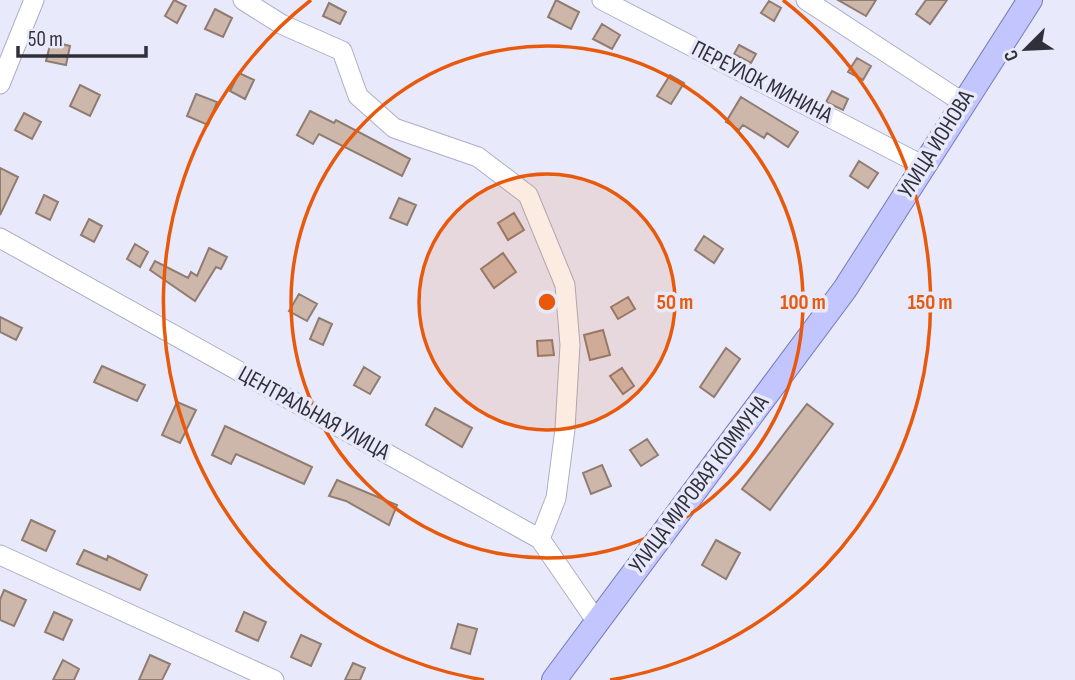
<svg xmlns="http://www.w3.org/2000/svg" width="1075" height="680" viewBox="0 0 1075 680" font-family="'Sofia Sans Condensed',sans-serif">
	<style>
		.building { fill: #cdb7ab; stroke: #907c70; stroke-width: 2 }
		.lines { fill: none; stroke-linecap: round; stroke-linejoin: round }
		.minor-casing { stroke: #acafc4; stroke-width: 21 }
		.major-casing { stroke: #7578b8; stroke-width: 26 }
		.minor { stroke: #fff; stroke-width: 19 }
		.major { stroke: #c2c5fe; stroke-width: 24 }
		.ring { fill: none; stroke: #e8590c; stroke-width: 3.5 }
		.labels { text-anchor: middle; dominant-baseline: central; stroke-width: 7; stroke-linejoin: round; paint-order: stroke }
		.street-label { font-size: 23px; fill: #2f3039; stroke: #e8eafc }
		.centre { fill: #e8590c; stroke: #e8eafc; stroke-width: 3.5 }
		.ring-label { font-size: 21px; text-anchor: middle; font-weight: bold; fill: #e8590c; stroke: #e8eafc; stroke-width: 7; stroke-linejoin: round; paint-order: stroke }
	</style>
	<rect width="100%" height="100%" fill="#e8eafc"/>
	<path class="building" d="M 174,0 L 186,6 L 177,23 L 165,16 Z
		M 556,0 L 579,12 L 571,29 L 548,17 Z
		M 838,0 L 876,0 L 866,16 Z
		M 926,0 L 947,0 L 930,24 L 916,14 Z
		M 769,1 L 781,8 L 774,21 L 761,13 Z
		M 329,3 L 346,12 L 340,24 L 323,16 Z
		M 215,9 L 232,18 L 223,37 L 205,29 Z
		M 602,24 L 620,35 L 612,49 L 593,39 Z
		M 51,41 L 70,46 L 66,65 L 46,61 Z
		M 739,45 L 756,54 L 751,63 L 734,54 Z
		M 857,58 L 871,66 L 863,80 L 848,72 Z
		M 239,73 L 254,80 L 245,99 L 230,91 Z
		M 670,75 L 684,83 L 671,104 L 657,96 Z
		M 80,85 L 100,95 L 90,116 L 70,106 Z
		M 832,91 L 848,99 L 843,110 L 826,102 Z
		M 196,94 L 217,102 L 208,125 L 187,116 Z
		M 741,97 L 798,132 L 788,147 L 767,133 L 764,138 L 743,125 L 739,130 L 726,122 Z
		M 310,111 L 334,123 L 336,120 L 410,159 L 402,176 L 319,134 L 313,144 L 297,135 Z
		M 24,113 L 41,122 L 32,139 L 15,130 Z
		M 859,161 L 878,173 L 868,188 L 850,176 Z
		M 0,168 L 18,177 L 0,215 Z
		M 44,195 L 58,202 L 50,220 L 36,213 Z
		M 399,198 L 416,205 L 407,225 L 390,218 Z
		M 514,213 L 524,230 L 508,240 L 498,223 Z
		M 89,219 L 102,226 L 94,242 L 81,235 Z
		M 704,236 L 723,249 L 714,263 L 695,250 Z
		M 135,244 L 148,252 L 140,267 L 127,259 Z
		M 209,248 L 227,257 L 221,269 L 216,267 L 195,301 L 150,270 L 155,261 L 188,278 L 191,272 L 197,276 Z
		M 503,253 L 516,272 L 494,288 L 481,269 Z
		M 299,294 L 317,304 L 307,321 L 289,311 Z
		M 628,297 L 635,309 L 618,319 L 611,307 Z
		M 0,317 L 22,328 L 16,340 L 0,332 Z
		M 319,318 L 332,324 L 323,345 L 310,339 Z
		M 603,330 L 610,355 L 590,360 L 584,335 Z
		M 552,340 L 554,355 L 538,356 L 537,341 Z
		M 726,348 L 740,359 L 714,397 L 700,387 Z
		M 102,366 L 145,385 L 137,401 L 94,382 Z
		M 364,367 L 380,377 L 370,394 L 354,385 Z
		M 622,368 L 634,386 L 623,394 L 610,376 Z
		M 177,402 L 196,410 L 180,443 L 162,435 Z
		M 807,404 L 833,424 L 770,510 L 742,489 Z
		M 435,408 L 472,428 L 462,447 L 426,425 Z
		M 225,426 L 312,467 L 304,484 L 236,454 L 231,464 L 212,455 Z
		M 647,439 L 658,455 L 641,466 L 630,450 Z
		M 602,465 L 611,486 L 591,494 L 583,473 Z
		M 337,480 L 397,505 L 389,525 L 346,501 L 329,496 Z
		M 31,520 L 55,531 L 46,551 L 22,540 Z
		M 716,540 L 740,553 L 726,579 L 702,565 Z
		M 84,550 L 107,560 L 108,556 L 147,575 L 140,590 L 77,564 Z
		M 4,590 L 26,600 L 14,626 L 0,620 L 0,600 Z
		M 54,612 L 72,620 L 63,640 L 45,632 Z
		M 244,612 L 266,622 L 258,641 L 236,631 Z
		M 458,624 L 477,629 L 470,654 L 451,648 Z
		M 301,635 L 321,644 L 311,666 L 291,657 Z
		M 150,655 L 170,664 L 162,680 L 139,680 Z
		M 63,660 L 79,669 L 74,680 L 53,680 Z
		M 353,663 L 365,668 L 360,680 L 345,680 Z"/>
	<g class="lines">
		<g class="minor-casing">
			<path id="minor" d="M 243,0 L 281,24 L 342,51 L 358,96 L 394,128 L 478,157 L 528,195 L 565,285 L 570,345 L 565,429 L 556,498 L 540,539
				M 602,0 L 922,165
				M 806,0 L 962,102
				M 0,84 L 34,0
				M 0,238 L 540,539 L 597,622
				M 0,555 L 274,680"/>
		</g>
		<g class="major-casing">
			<path id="major" d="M 554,680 L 845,289 L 1030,0"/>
		</g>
		<use href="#minor" class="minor"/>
		<use href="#major" class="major"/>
	</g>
	<circle cx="547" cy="302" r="128" fill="#e8590c" fill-opacity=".12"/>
	<g class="ring">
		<circle cx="547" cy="302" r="128"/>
		<circle cx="547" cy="302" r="256"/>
		<path d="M484 680A383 383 0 0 1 311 0M783 0A383 383 0 0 1 610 680"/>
	</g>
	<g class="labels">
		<g class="street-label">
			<text transform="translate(762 82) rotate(27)">ПЕРЕУЛОК МИНИНА</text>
			<text transform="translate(936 144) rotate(-58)">УЛИЦА ИОНОВА</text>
			<text transform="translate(314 413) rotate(29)">ЦЕНТРАЛЬНАЯ УЛИЦА</text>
			<text transform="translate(699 484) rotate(-53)">УЛИЦА МИРОВАЯ КОММУНА</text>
		</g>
	</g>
	<circle cx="547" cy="302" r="10" class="centre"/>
	<g class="ring-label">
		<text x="675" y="309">50 m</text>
		<text x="803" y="309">100 m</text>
		<text x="930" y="309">150 m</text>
	</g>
	<g transform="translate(1026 49) rotate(246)" stroke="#e8eafc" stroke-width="5" paint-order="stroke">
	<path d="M0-5L12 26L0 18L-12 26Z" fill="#2f3039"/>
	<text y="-10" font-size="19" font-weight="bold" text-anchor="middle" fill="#2f3039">С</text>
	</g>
	<path d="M18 46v10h128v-10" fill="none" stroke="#2f3039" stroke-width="3.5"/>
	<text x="28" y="46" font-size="21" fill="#2f3039" stroke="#e8eafc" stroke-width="5" paint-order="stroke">50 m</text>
</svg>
